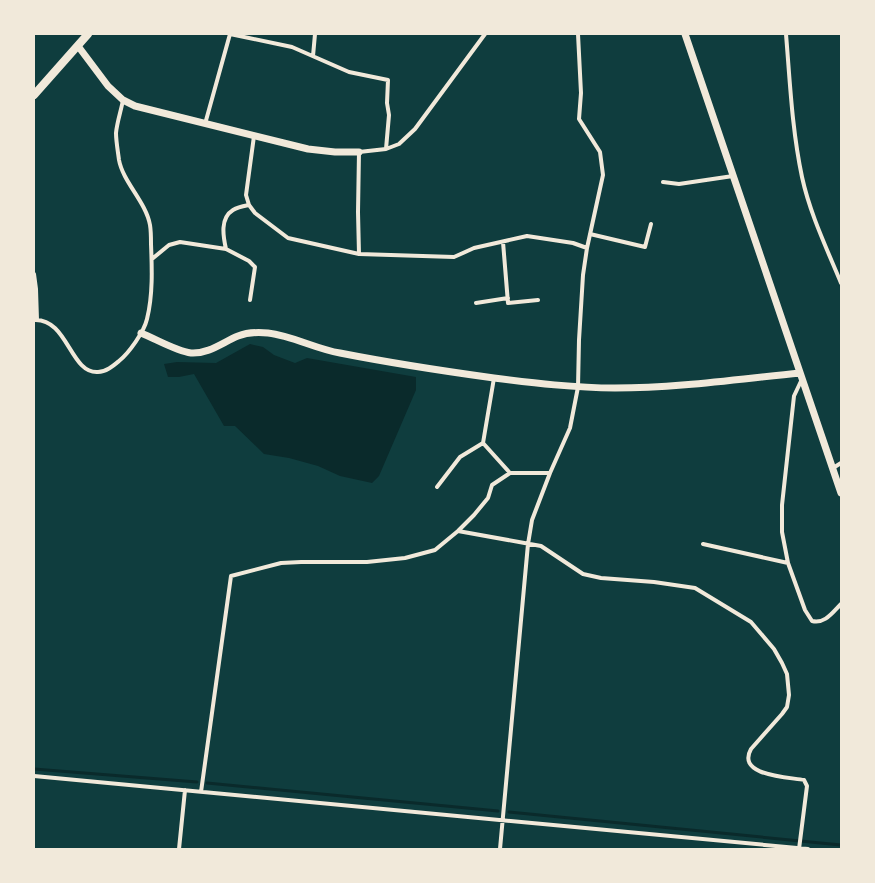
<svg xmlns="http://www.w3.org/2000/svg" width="875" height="883" viewBox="0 0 875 883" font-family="'DM Sans',sans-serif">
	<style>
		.water { fill: #0a2a2b }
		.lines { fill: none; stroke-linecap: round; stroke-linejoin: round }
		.stream { stroke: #0a2a2b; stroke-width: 3 }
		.minor { stroke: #f1e9da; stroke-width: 4 }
		.tertiary { stroke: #f1e9da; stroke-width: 7 }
		.secondary { stroke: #f1e9da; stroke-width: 8 }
	</style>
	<rect width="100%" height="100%" fill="#0f3d3e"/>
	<path class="water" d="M 250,344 L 263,347 L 274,355 L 295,363 L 307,358 L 416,377 L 416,390 L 379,476 L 372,483 L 340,476 L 318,466 L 289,458 L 264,454 L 235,426 L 224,426 L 194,374 L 179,377 L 168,377 L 164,364 L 177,362 L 216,363 Z"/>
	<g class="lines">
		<path class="stream" d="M 34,769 L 197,782
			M 207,783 L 498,811
			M 509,812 L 841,845"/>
		<path class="minor" d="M 230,34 L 292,47 L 349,72 L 388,80 L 387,103 L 389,115 L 386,149
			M 485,34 L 415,129 L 399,144 L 386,149 L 359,152 L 358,212 L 359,254 L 454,257 L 474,248 L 527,236 L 573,243 L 587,248
			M 786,34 C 790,82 792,130 802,177 C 810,214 827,249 841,283
			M 313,56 L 315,34
			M 205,124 L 230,34
			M 254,136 L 246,195 L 249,205 L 255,213 L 288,238 L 359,254
			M 663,182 L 679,184 L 733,176
			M 249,205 C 244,206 238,207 233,210 C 220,218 223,236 226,249 L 249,261 L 255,267 L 250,300
			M 590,234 L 645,247 L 651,224
			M 503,242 L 508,303 L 538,300
			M 152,259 L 169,245 L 180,242 L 226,249
			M 34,274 L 36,289 L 37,320
			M 476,303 L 508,298
			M 34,320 C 68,318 70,374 98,372 C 106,372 113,366 119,361 C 129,353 144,332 147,319 C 153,295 152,268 151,244 C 151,238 151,231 150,225 C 146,202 123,182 119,160 C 118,152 116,141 116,133 C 117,122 121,111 123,100
			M 494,378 L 483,443 L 510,473
			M 802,379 L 794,396 L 782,505 L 782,532 L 788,563 L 805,610 L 812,621 C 825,624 832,613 841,604
			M 833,468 L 841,463
			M 437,487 L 460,457 L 483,443
			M 458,531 L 541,546 L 583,574 L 601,578 L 654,582 L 695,588 L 751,622 L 774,649 L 782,663 L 787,674 L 789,695 L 787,707 L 782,714 L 751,749 C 736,776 788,777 804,780 L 807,786 L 799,849
			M 703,544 L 788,563
			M 34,776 L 808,849
			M 201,792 L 231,576 L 281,563 L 301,562 L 367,562 L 405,558 L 435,550 L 458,531 L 474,515 L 488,498 L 492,485 L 510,473 L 550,473
			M 179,849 L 185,790
			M 500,849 L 528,544 L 532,520 L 550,473 L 570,428 L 578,387 L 579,340 L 583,275 L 587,248 L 603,175 L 600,152 L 579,119 L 581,93 L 578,34"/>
		<path class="tertiary" d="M 685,34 L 841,493
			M 78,46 L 108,86 L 123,100 L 135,106 L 308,149 L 335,152 L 359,152
			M 141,333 C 156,339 176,351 191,353 C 209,354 223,342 238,336 C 248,332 258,332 268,333 C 293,336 316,349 340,353 C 391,363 443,371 494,378 C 534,383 575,388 615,388 C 677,388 739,379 800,373"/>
		<path class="secondary" d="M 34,95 L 88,34"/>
	</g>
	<rect width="875" height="883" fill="none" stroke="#f1e9da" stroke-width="70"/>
</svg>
